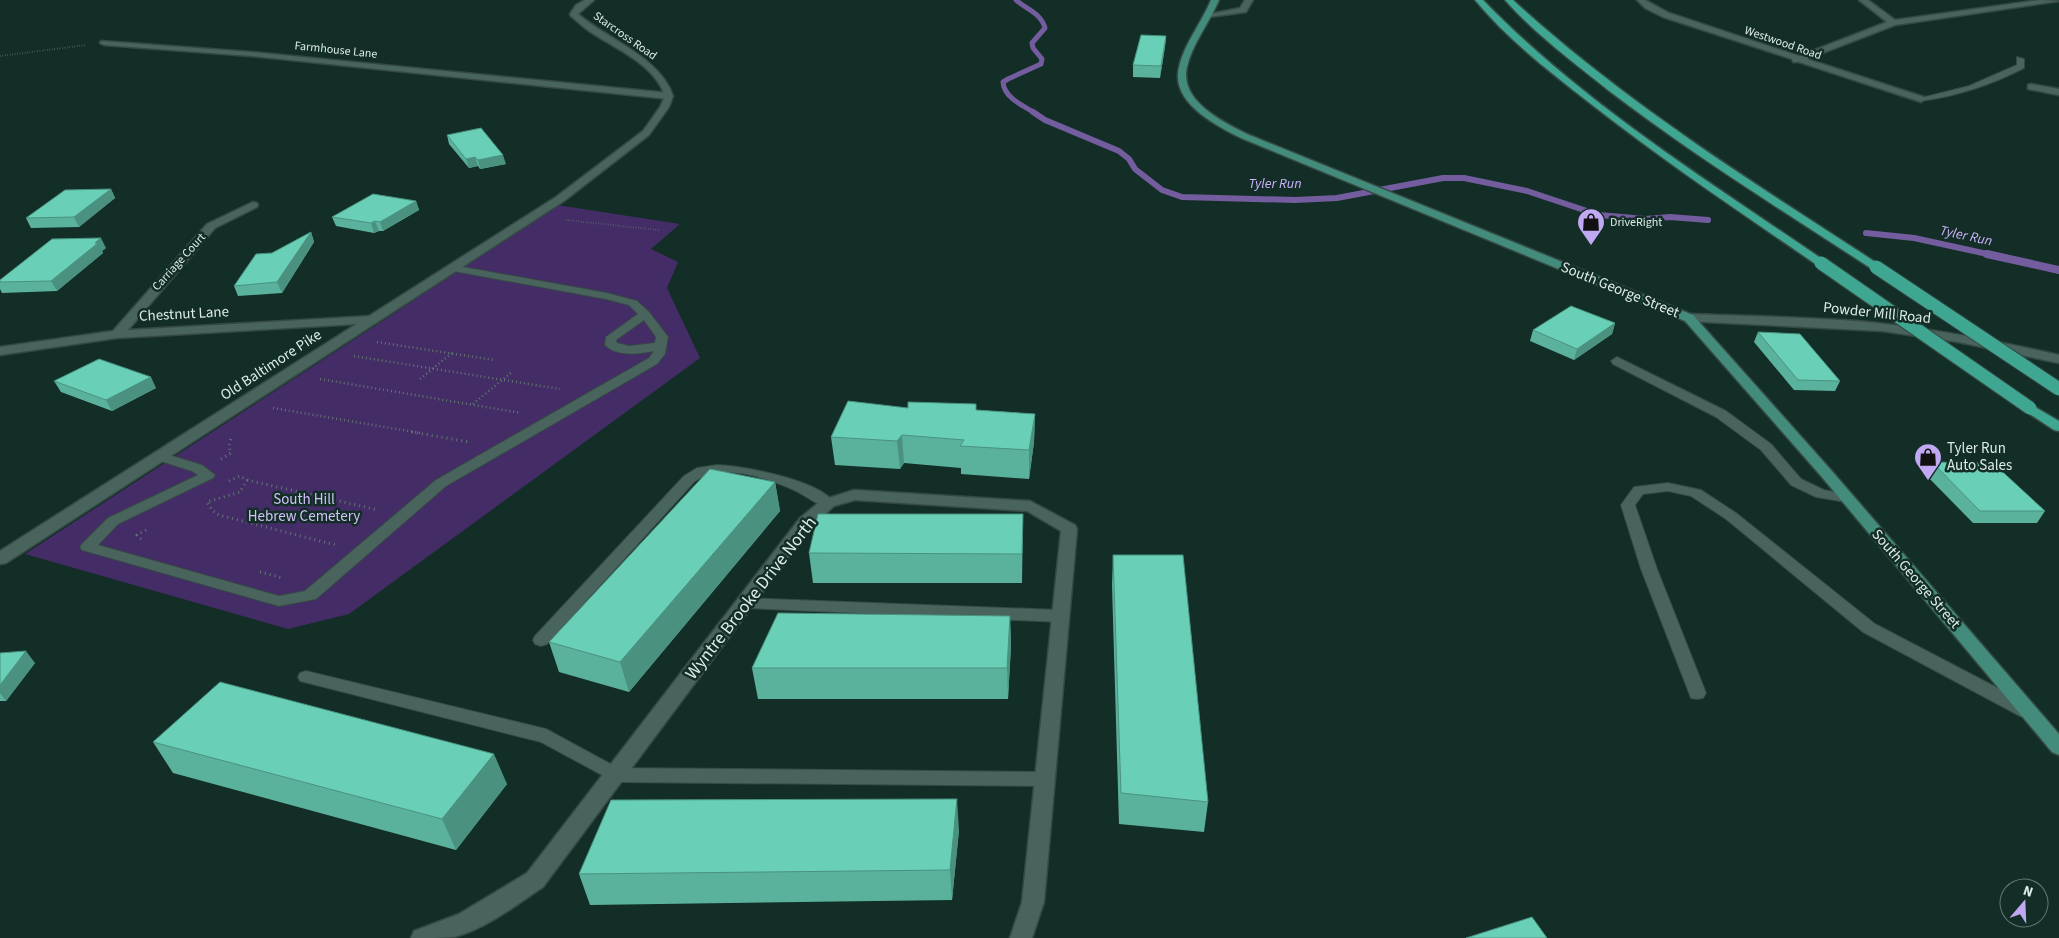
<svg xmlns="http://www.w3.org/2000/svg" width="2059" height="938" viewBox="0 0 2059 938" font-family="'Source Sans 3',sans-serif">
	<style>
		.green { fill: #442d67 }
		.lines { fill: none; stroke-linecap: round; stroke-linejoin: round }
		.stream-far2 { stroke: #745d9e; stroke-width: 5 }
		.stream-far1 { stroke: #745d9e; stroke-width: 6 }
		.stream { stroke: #745d9e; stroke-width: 8 }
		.service-casing { stroke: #354944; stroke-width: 2 }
		.minor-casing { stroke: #354944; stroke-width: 3 }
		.tertiary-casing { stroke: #354944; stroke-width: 3 }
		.primary-casing { stroke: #354944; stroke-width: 3 }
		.motorway-casing { stroke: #354944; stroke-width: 3 }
		.path-far2 { stroke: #607670; stroke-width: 2; stroke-dasharray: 0.5 2; stroke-linecap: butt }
		.path-far1 { stroke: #607670; stroke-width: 2.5; stroke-dasharray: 1 3; stroke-linecap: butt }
		.path { stroke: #607670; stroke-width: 3; stroke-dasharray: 1 4; stroke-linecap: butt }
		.service { fill: #48645d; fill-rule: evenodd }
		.minor { fill: #48645d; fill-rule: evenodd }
		.tertiary { fill: #48645d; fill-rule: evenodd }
		.primary { fill: #438c7c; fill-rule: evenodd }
		.motorway { fill: #3fa791; fill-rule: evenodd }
		.motorway-bridge-casing { stroke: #354944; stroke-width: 15; stroke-linecap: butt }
		.motorway-bridge { stroke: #3fa791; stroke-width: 13 }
		.wall { fill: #5ab29d }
		.shaded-wall { fill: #4a9180 }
		.building { fill: #69cfb7; stroke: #4a9180 }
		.labels { text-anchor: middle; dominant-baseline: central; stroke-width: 5; stroke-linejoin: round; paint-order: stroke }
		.far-street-label { font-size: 12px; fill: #dcebe7; stroke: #132e27 }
		.far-poi-label { font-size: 12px; fill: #dcebe7; stroke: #132e27; text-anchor: start }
		.far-water-label { font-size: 14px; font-style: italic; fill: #cab2fc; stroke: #132e27 }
		.street-label { font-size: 15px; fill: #dcebe7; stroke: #132e27 }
		.poi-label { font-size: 15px; fill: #dcebe7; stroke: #132e27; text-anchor: start }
		.park-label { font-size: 15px; fill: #d2c0f8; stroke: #132e27 }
		.near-street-label { font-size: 18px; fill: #dcebe7; stroke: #132e27 }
	</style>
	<rect width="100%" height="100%" fill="#132e27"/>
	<path class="green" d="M 557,205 L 680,224 L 651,249 L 678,262 L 667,288 L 700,358 L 349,614 L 288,629 L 25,554 L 375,326 Z"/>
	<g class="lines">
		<path class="stream-far2" d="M 1016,0 C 1027,10 1041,13 1045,28 L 1032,43 L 1033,48 L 1042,59 L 1041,64 L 1008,79 L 1003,82 C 1004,98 1024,106 1035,113"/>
		<path class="stream-far1" d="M 1033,112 L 1045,120 L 1119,151 L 1129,159 L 1135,169 L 1162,190 L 1182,197 L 1295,200 L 1337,198 L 1443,178 L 1464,178 L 1527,191 L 1599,215 L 1645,219 L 1670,217 L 1708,220
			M 1866,233 L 1914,238 L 1992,255"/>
		<path class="stream" d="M 1987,254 L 2059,270"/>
		<g class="service-casing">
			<path id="service" d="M 2017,57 L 2024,59 L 2024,68 C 1991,85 1957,96 1921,101 L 1917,99 L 1969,86 L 2017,65 Z
				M 452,265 L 607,293 L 637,301 L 649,312 L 668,337 L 665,354 L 657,364 L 446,486 L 316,599 L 279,606 L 82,550 L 80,547 L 82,544 L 108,518 L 198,475 L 192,471 L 154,459 L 152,456 L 154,453 L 159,452 L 202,465 L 215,475 L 213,478 L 118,524 L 98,545 L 279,596 L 305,591 L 436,480 L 649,358 L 654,351 C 639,354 617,357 605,345 L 606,337 L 638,314 L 629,305 L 606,299 L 448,270 L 447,268 L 448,266 ZM 644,320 L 656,337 L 655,343 L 629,346 L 617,343 L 616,340 Z
				M 1617,357 L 1726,411 L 1771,444 L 1801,479 L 1824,490 L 1851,495 L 1853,498 L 1851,501 L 1846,502 L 1816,497 L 1791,485 L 1761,450 L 1716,417 L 1613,364 L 1611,361 Z
				M 717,465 C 744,466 819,480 835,503 L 833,506 C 821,509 808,497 798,492 C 770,479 722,461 694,482 L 547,644 L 541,646 L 535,644 L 533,640 L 535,636 L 684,476 L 697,468 Z
				M 1668,483 L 1701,490 L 1736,513 L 1875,624 L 2032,706 L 2035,711 L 2032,716 L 2026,718 L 2020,716 L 1863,632 L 1726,519 L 1691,496 L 1668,491 L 1643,494 L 1635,505 L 1657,569 L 1706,693 L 1703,698 L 1697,699 L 1691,698 L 1641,569 L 1621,505 L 1634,487 Z
				M 745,598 L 1060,610 L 1066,612 L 1068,616 L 1066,620 L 1060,622 L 745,608 L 739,607 L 737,603 L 739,599 Z
				M 306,671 L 546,729 L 618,768 L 1045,772 L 1052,774 L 1054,779 L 1052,784 L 1045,786 L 615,782 L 541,742 L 300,681 L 298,677 L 300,673 Z"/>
		</g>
		<g class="minor-casing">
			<path id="minor" d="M 1245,0 L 1253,0 L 1246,12 L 1209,17 L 1205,15 L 1240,8 Z
				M 1637,0 L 1645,0 L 1669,13 L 1799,56 L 1887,22 L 1859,0 L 1868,0 L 1895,20 L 2040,0 L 2059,1 L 1895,25 L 1807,59 L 1924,97 L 1925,99 L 1921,102 L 1799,62 L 1793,62 L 1792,59 L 1663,17 L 1645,8 Z
				M 101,41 L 251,52 L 669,93 L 673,96 L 669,99 L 251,56 L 104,45 L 100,43 Z
				M 2031,84 L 2059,89 L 2059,95 L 2028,89 L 2028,85 Z
				M 253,202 L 257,203 L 258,205 L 257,207 L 215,228 L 128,330 L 371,316 L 375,317 L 377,320 L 375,323 L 117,338 L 0,355 L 0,347 L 113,331 L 207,224 Z
				M 854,490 L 1030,501 L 1075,525 L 1077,529 L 1044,902 L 1032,938 L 1010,938 L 1022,902 L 1061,531 L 1027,511 L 855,500 L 834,506 L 812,526 L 543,887 C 516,905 486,929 454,937 C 441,938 424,938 411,938 L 414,931 L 459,914 L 527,873 L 800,518 L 822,500 Z"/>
		</g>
		<g class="tertiary-casing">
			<path id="tertiary" d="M 585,0 L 594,0 L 578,14 C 607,39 660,57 673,96 L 669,107 L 649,135 L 564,201 L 6,563 L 0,564 L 0,551 L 556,197 L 643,131 L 660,107 L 665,96 C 654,63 615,49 589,31 C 583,27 577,21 571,16 L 570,14 L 576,5 Z
				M 1689,314 C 1745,316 1801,317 1856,321 C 1925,327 1992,340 2059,355 L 2059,363 L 1958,342 L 1882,331 L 1685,321 L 1683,318 L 1685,315 Z"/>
		</g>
		<g class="primary-casing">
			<path id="primary" d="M 1211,0 L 1219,0 C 1210,22 1192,44 1187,67 C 1179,101 1223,122 1247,134 L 1693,315 L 1831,470 L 2059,734 L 2059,755 L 2052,752 L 1821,476 L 1685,321 L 1241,138 C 1215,125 1170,102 1179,67 C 1184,44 1202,22 1211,0 Z"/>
		</g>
		<g class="motorway-casing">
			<path id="motorway" d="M 1475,0 L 1483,0 C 1583,103 1707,180 1825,261 L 1827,263 L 1825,265 L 1817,265 C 1741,213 1664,161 1591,104 C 1551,73 1508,40 1475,0 Z
				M 1505,0 L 1513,0 C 1627,104 1751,181 1880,265 L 1882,267 L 1880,269 L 1872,269 C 1783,211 1693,155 1608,90 C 1574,63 1534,33 1505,0 Z
				M 2030,404 L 2059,421 L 2059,431 L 2054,430 L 2025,411 L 2023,408 L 2025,405 Z"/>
		</g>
		<path class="path-far2" d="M 0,56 L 86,45
			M 566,220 L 659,230"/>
		<path class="path-far1" d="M 377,342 L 494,360
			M 354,356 L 560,389
			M 320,379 L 521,413
			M 420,379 L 452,353
			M 473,404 L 513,371
			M 273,408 L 420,433"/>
		<path class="path" d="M 412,432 L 469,442
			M 221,459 L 231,453 L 229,447 L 231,438
			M 247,480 L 378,510
			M 229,481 L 240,476 L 247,480 L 240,492 L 207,502 L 212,510 L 219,515 L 336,545
			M 141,539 L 137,535 L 146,530
			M 260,572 L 283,578"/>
		<use href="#service" class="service"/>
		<use href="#minor" class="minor"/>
		<use href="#tertiary" class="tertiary"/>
		<use href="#primary" class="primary"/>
		<use href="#motorway" class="motorway"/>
		<g class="motorway-bridge-casing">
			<path id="motorway-bridge" d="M 1821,263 L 2030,408
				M 1876,267 L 2059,389"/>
		</g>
		<use href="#motorway-bridge" class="motorway-bridge"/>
	</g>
	<path class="wall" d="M 1166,36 L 1165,47 L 1160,78 L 1133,77 L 1133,65 Z
		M 447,135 L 506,164 L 480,169 L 478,166 L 469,168 L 449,144 Z
		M 111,189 L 115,198 L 79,227 L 31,228 L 26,218 Z
		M 416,201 L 419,210 L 383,231 L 379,231 L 374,233 L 336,226 L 332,217 Z
		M 311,232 L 314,242 L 282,293 L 238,296 L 234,286 L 272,253 Z
		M 106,248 L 102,251 L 103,253 L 57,291 L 2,293 L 0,289 L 0,282 Z
		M 1615,323 L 1612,334 L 1574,360 L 1530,341 L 1533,330 Z
		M 1758,332 L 1840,381 L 1835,391 L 1794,390 L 1754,342 Z
		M 54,381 L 156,388 L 112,411 L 61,392 Z
		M 908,408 L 977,410 L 1035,414 L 1034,442 L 1029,479 L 961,474 L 961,468 L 904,463 L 900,469 L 835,465 L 831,437 Z
		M 1932,462 L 2045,511 L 2037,523 L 1973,523 L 1925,474 Z
		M 775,482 L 780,511 L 629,692 L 559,672 L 549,642 Z
		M 1023,514 L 1022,583 L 813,583 L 809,553 Z
		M 1113,555 L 1208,802 L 1204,832 L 1119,824 L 1112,585 Z
		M 1010,616 L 1011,646 L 1008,699 L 758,699 L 752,668 Z
		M 0,653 L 35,663 L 6,701 L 0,701 Z
		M 153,742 L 507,784 L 456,850 L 173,773 Z
		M 959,830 L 952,900 L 590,905 L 579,874 Z"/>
	<path class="shaded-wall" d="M 1166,36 L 1165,47 L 1160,78 L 1161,66 Z
		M 503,155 L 506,164 L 480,169 L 478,160 Z
		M 475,157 L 478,166 L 469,168 L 466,159 Z
		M 111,189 L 115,198 L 79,227 L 74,217 Z
		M 416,201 L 419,210 L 383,231 L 380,222 Z
		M 375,221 L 379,231 L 374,233 L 371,223 Z
		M 311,232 L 314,242 L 282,293 L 277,282 Z
		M 101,238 L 106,248 L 102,251 L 103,253 L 57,291 L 51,281 Z
		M 1615,323 L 1612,334 L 1574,360 L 1577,349 Z
		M 151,377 L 156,388 L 112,411 L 106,400 Z
		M 1035,414 L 1034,442 L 1029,479 L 1029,450 Z
		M 902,435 L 904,463 L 900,469 L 897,441 Z
		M 775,482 L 780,511 L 629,692 L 620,662 Z
		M 1010,616 L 1011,646 L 1008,699 L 1007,668 Z
		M 26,651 L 35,663 L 6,701 L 0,693 L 0,685 Z
		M 494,754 L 507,784 L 456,850 L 442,819 Z
		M 957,799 L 959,830 L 952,900 L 950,870 Z"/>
	<path class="building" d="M 1141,35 L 1166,36 L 1161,66 L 1133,65 Z
		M 481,128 L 503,155 L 478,160 L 475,157 L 466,159 L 447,135 Z
		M 111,189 L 74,217 L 26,218 L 65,190 Z
		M 373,194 L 416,201 L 380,222 L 375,221 L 371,223 L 332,217 Z
		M 311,232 L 277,282 L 234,286 L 256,254 L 272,253 Z
		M 101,238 L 95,243 L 98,243 L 51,281 L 0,282 L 0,280 L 52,239 Z
		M 1571,306 L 1615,323 L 1577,349 L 1533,330 Z
		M 1758,332 L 1800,334 L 1840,381 L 1798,380 Z
		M 99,359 L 151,377 L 106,400 L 54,381 Z
		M 848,401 L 908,408 L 908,402 L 976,404 L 976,410 L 1035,414 L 1029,450 L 960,446 L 964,440 L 902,435 L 897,441 L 831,437 Z
		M 1932,462 L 1993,463 L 2045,511 L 1980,511 Z
		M 710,469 L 775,482 L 620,662 L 549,642 Z
		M 818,514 L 1023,514 L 1022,554 L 809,553 Z
		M 1113,555 L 1183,555 L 1208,802 L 1121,793 Z
		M 778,613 L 1010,616 L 1007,668 L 752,668 Z
		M 26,651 L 0,685 L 0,653 Z
		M 220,682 L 494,754 L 442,819 L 153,742 Z
		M 957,799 L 950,870 L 579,874 L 611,800 Z
		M 1532,917 L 1547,938 L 1466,938 Z"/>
	<defs>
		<g id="shop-pin" transform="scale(1.4375)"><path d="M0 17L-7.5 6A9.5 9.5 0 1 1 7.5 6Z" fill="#c1a8f3" stroke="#132e27"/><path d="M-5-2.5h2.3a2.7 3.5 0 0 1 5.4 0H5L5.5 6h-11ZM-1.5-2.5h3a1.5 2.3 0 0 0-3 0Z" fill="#111"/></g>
	</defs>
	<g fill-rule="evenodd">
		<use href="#shop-pin" x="1591" y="222"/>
		<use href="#shop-pin" x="1928" y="457"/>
	</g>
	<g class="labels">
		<g class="far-street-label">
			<text transform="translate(625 36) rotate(35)">Starcross Road</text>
			<text transform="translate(1783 43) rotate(19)">Westwood Road</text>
			<text transform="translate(336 50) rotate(6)">Farmhouse Lane</text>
			<text transform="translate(179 262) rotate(-48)">Carriage Court</text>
		</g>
		<g class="far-poi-label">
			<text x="1610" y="222">DriveRight</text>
		</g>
		<g class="far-water-label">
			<text x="1275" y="184">Tyler Run</text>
			<text transform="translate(1966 236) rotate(12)">Tyler Run</text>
		</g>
		<g class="street-label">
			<text transform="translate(1620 290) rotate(22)">South George Street</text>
			<text transform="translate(1877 313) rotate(6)">Powder Mill Road</text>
			<text transform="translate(184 314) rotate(-3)">Chestnut Lane</text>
			<text transform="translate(271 365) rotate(-33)">Old Baltimore Pike</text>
			<text transform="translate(1916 579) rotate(49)">South George Street</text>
		</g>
		<g class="poi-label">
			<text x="1947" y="448">Tyler Run<tspan x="1947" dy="17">Auto Sales</tspan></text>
		</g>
		<g class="park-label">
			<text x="304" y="499">South Hill<tspan x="304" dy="17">Hebrew Cemetery</tspan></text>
		</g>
		<g class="near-street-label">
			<text transform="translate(751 598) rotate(-52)">Wyntre Brooke Drive North</text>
		</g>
	</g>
	<g transform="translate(2024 903) rotate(19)"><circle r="24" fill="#132e27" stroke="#637a74"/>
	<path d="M0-4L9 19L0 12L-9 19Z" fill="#c1a8f3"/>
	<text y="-8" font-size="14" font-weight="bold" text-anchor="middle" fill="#dcebe7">N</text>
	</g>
</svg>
